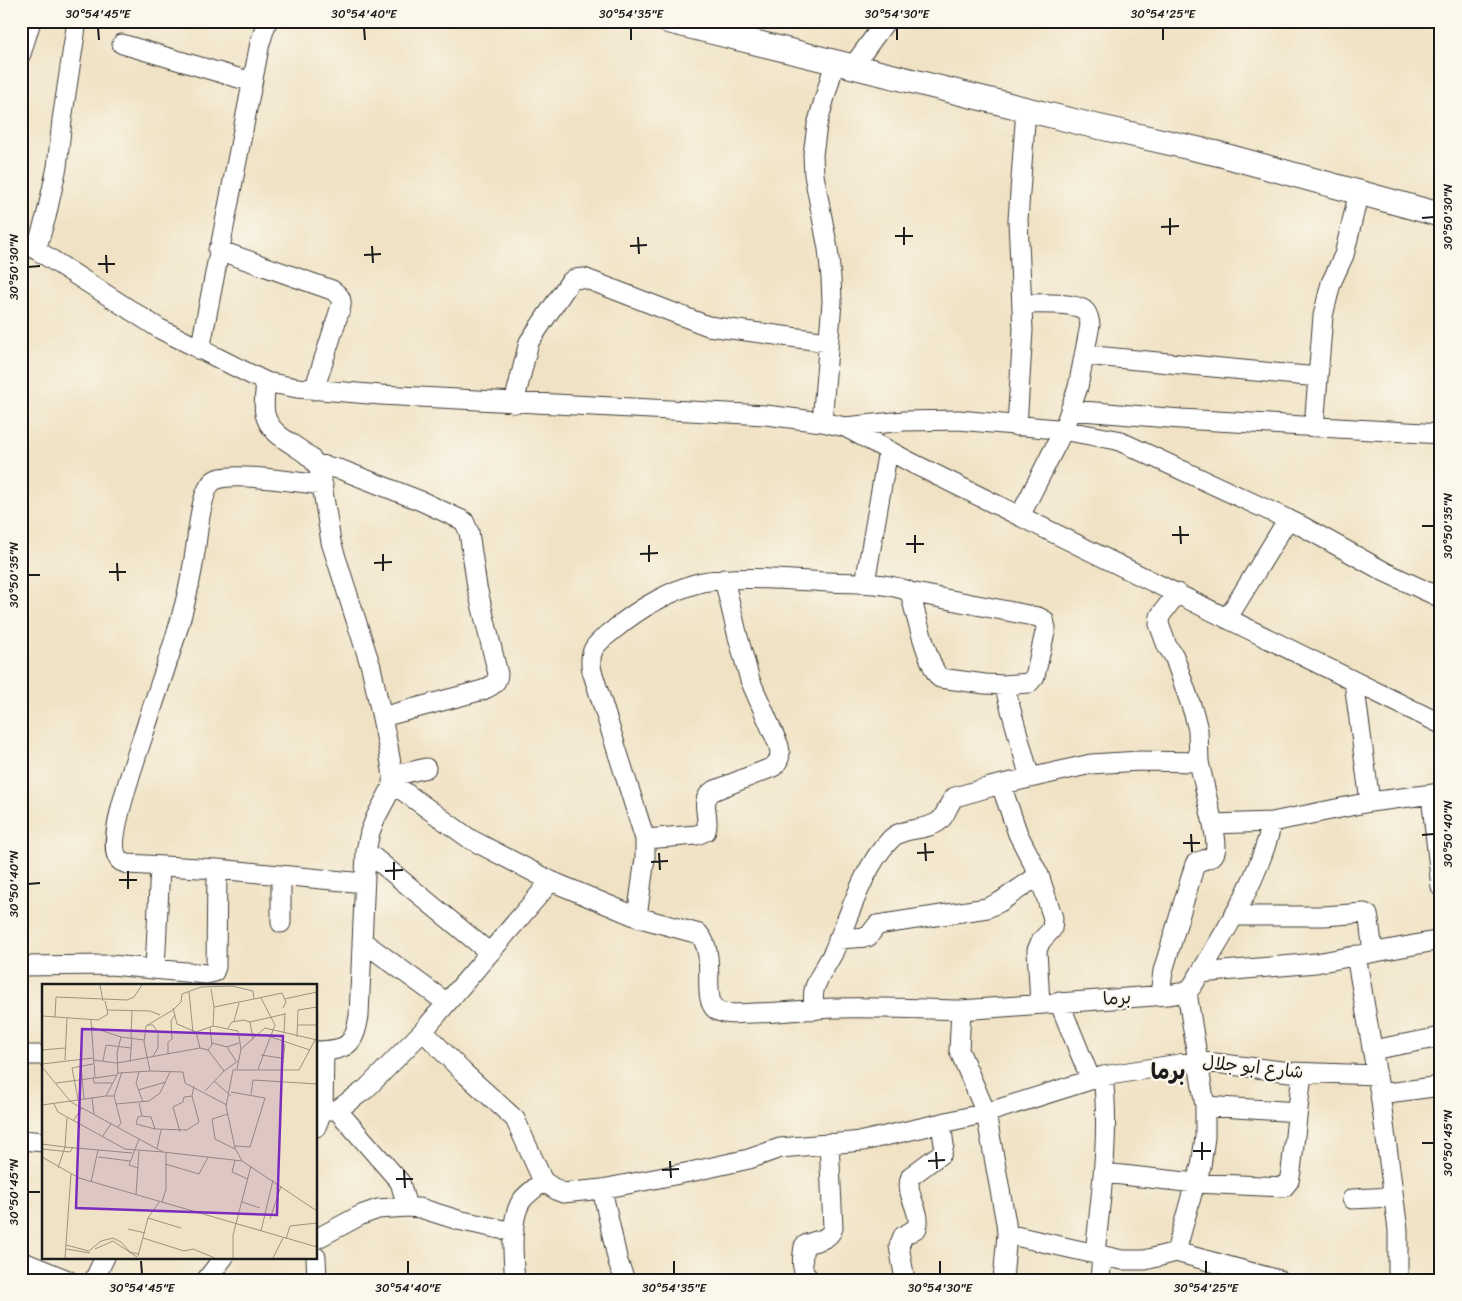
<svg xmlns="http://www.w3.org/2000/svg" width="1462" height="1301" viewBox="0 0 1462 1301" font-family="Sriracha,'Playpen Sans Arabic',sans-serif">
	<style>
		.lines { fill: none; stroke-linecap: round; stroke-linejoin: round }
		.minor-casing { stroke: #3c3a35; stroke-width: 21 }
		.major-casing { stroke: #3c3a35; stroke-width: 26 }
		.minor { stroke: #fff; stroke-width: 19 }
		.major { stroke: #fff; stroke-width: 24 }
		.ticks { fill: none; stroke: #1c1c1c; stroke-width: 2 }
		.labels { text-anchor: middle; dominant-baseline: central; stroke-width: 4.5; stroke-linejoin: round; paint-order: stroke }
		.street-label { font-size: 18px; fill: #1c1c1c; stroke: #fbf7ec }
		.district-label { font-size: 22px; font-weight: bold; fill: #1c1c1c; stroke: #fbf7ec }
		.inset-road { fill: none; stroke: #9b9381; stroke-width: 1 }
		.view { fill: #7b2cbf; fill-opacity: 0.15; stroke: #7b2cbf; stroke-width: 2.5 }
		.inset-edge { fill: none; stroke: #1c1c1c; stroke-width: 2.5 }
		.neatline { fill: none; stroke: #1c1c1c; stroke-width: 2 }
		.ticks-label { font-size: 12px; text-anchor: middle; fill: #1c1c1c }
	</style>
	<rect width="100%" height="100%" fill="#fbf7ec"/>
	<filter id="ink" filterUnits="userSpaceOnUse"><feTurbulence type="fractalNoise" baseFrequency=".02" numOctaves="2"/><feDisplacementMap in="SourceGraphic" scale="10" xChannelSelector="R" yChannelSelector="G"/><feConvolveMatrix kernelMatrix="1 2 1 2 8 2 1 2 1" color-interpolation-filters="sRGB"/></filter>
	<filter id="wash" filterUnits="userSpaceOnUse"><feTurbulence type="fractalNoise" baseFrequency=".0096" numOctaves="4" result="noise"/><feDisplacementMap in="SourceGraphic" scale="20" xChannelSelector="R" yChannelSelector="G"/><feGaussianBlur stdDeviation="1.12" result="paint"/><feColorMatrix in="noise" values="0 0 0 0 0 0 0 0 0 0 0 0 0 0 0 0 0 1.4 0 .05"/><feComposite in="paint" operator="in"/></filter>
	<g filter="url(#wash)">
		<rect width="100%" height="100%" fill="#f0e2c4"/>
	</g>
	<g filter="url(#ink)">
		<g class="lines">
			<g class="minor-casing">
				<path id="minor" d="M 122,44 L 252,82
					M 21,54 L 31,21
					M 853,66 L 886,21
					M 21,240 L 160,329 L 266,382 L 297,388 L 381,395 L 766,415 L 822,422 L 845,427 L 912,463 L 1441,724
					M 36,250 L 46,217 L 57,167 L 62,120 L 77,21
					M 218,250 L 332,290 C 339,295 342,298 341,306 L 314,390
					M 200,350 L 260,43 L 267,21
					M 1084,355 L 1318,377
					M 266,382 C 265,392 263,404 265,414 C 272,443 311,446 320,472 L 331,542 L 371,667 L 388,746 L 393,776 L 391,789 L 376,817 L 370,832 L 366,851 L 359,1016 C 354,1046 347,1050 316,1051
					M 514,403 L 529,342 L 569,283 L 574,279 L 584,278 L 708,326 L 828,342
					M 1070,410 L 1181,419 L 1441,434
					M 822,422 L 832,302 L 831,278 L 828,249 L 814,175 L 813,155 L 817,125 L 835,62
					M 1017,426 L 1023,330 L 1018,220 L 1026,109
					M 845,427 L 904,421 L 959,420 L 1056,429 L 1117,440 L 1300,525 L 1385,572 L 1441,598
					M 1314,427 L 1323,316 L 1331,283 L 1344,255 L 1359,192
					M 317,464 L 342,470 L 421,501 L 464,521 L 469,532 L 477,587 L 498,674 C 497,684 491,686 483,690 L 382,717
					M 323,485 C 300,483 237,472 217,479 C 200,485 198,536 195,552 C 187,612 164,670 146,727 C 139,749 105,841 118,858 C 120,862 124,863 128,864 L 217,869 L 364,883
					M 1020,516 L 1063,431 L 1078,387 L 1090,325 C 1089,320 1089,314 1084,310 C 1073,302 1036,304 1022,304
					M 865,583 L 888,450
					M 910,592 L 1038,617 L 1044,620 L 1046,628 L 1035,676 L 1029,683 L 1004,685
					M 1177,593 L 1160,616 L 1159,624 L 1167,646 L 1174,656 L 1194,714 L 1198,730 L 1199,762 L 1213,824
					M 1227,619 L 1288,519
					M 1354,682 L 1370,802
					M 393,776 L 426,768
					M 392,783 L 470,839 L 551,881 L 637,917 L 699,934 C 717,954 702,993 714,1008 C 722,1017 743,1013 754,1013 C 781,1013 808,1009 835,1008 C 877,1007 919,1009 961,1010
					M 1001,785 L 1018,834 L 1039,875 L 1053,918 L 1052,929 L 1041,941 L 1037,950 L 1040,1004
					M 1431,795 L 1441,887
					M 645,839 L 697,835 L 706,831 C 711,817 698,801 713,791 L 773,767 C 780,760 781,756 779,746 L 750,680 L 738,637 L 724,579
					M 366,851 L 490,953
					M 1233,916 L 1324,916 L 1364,913 L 1368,915 L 1369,920 L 1373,952
					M 637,917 L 645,858 L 645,839 L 592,671 C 587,647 599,642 616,628 C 638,609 673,589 702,582 C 738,575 790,580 827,582 C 851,583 890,582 910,592 C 914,609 929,668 940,678 L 985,684 L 1004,685 L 1030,778
					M 281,923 L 281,875
					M 838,939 L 868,937 L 877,925 L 987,908 L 1000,902 L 1039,875
					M 362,941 L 447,1003
					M 1356,955 L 1380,1094 L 1398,1230 L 1398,1280
					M 21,966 L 111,965 L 206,974 L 214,972 L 216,967 L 217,869
					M 155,969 L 160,866
					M 1200,973 L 1316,963 L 1441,940
					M 1160,995 L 1163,971 L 1195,864 C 1199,860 1203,861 1209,858 C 1221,854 1214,833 1213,824 L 1272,822
					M 1059,1002 L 1091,1080
					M 814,1010 C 814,1003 812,994 815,987 C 819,975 827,965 833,953 C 849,918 862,869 889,841 C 902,826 923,832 938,822 C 947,816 947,804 955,797 L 990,787 L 1091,764 L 1140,761 L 1199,762
					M 423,1031 L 551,881
					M 1372,1050 L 1441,1037
					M 21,1055 L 44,1055
					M 1380,1094 L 1441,1086
					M 1205,1106 L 1298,1112
					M 323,1109 L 337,1110 L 366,1089 L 423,1031 L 463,1072 L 515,1119 L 543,1181 L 558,1191 L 563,1193 L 602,1189
					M 337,1110 L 400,1182 L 407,1207
					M 316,1127 L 323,1109 L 324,1051
					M 21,1140 L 44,1142
					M 1104,1173 L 1195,1183 L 1284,1187 L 1289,1181 L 1291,1171 L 1302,1073
					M 1352,1199 L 1393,1197
					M 1007,1234 L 1122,1260 L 1145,1260 L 1176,1252 L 1193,1190 L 1201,1166 L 1205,1137 L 1205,1106 L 1187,992
					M 316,1239 L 361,1215 L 378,1209 L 407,1207 L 420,1208 L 458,1220 L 514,1232
					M 1176,1252 L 1279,1280
					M 1095,1254 C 1101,1194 1110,1135 1103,1076
					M 316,1257 L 317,1280
					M 21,1261 L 68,1280
					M 94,1280 L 105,1257
					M 206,1280 L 224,1257
					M 515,1280 C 513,1259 509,1216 523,1199 C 528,1193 537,1187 543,1181
					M 625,1280 L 618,1262 L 602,1189 L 690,1172 L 749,1159 L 780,1148 L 863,1141 L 986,1113 L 1103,1076 L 1198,1061 L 1290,1072 L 1377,1075
					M 811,1280 C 800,1274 802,1258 804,1246 C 813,1239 828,1243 833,1228 L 829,1143
					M 905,1280 L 899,1246 L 903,1236 L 917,1228 C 923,1211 903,1194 911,1176 L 942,1153 L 944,1145 L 941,1123
					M 1003,1280 L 1007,1234 L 1006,1223 L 986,1113 L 959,1050 L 961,1010 L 1167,995 L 1187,992 L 1193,985 C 1224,933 1259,881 1272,822 L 1370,802 L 1441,793
					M 1100,1280 L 1102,1255"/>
			</g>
			<g class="major-casing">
				<path id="major" d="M 668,21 L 1086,124 L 1219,154 L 1441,215"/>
			</g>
			<use href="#minor" class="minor"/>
			<use href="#major" class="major"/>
		</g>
	</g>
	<path class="ticks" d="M 98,28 L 99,40M 364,28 L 365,40M 631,28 L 631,40M 897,28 L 897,40M 1163,28 L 1163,40M 1170,218 L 1170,235M 1422,218 L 1434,217M 904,227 L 904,245M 1161,227 L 1179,226M 895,236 L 913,236M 638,237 L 639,254M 372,246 L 373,263M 630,246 L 647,245M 106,255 L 107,273M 364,255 L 381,254M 98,264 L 115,264M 28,267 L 40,266M 1180,526 L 1181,544M 1422,526 L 1434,526M 915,535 L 915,553M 1172,535 L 1189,535M 906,544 L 924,544M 649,545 L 649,562M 383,554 L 383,571M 640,554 L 658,553M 117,563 L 118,581M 374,563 L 392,562M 109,572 L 126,572M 28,575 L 40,575M 1191,834 L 1192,852M 1422,835 L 1434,834M 925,843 L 926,861M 1183,843 L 1200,843M 659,853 L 660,870M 917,853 L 934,852M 394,862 L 394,880M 651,862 L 668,861M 128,871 L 128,889M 385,871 L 403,870M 119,880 L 137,880M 28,884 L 40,883M 1202,1142 L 1202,1160M 1422,1143 L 1434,1143M 1193,1151 L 1211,1151M 936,1152 L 937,1169M 670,1161 L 671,1178M 928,1161 L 945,1160M 404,1170 L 405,1188M 662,1170 L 679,1169M 396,1179 L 413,1179M 28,1192 L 40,1192M 141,1261 L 142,1274M 408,1261 L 408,1274M 674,1261 L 674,1274M 940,1261 L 940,1274M 1206,1261 L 1206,1274"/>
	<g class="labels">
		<g class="street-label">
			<text transform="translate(1117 998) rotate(-4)">برما</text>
			<text transform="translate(1253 1067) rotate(6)">شارع ابو جلال</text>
		</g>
		<g class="district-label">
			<text x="1168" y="1071">برما</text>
		</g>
	</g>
	<g transform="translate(42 984)">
		<rect width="275" height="275" fill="#f0e2c4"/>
		<path class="inset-road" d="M 58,1 L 61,17M 169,5 L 172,23 L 212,15M 147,8 L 151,48M 242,15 L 275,8M 65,26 L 108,27 L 118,31M 0,32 L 56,36 L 66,30 L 63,17M 13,33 L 14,13 L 85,16 L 92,13 L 100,1M 49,36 L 53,93M 192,37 L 197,19M 208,38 L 243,30M 105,41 L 111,41 L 116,49 L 116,64 L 111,72M 255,41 L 275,41M 171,42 L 172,23M 49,43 L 79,53M 186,44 L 190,38 L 202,36 L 208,38 L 211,55M 154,48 L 171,42 L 196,47 L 199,65M 242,49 L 243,29M 89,53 L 90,27M 229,53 L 268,66M 255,53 L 256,26 L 275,23M 170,59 L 185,63 L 197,59M 185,63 L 194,77M 158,64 L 166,66 L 182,87 L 196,77M 0,66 L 23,64M 166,66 L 170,61 L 168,43M 126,70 L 126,58 L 130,55 L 129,37 L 133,31M 219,71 L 239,74M 23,76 L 25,34M 51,76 L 75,79 L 158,64 L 154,48 L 135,40 L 131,24M 61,77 L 64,61 L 89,64M 88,78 L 90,53M 0,80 L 51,74M 39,82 L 42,115M 0,83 L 29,118 L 121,168 L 200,177 L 275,227M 195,85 L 199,65 L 223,44 L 275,56M 216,85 L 233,41 L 219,14M 240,86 L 243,60M 108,87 L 141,88 L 143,99 L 185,121M 97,88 L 94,99 L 101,118M 76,89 L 75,69 L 79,53 L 102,56M 51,93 L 52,99 L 70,99M 172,97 L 189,112M 14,99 L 75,91M 96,106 L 124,98M 163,107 L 182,87M 189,108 L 223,114 L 208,163 L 193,162M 209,110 L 211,96 L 275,100M 64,112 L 72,112 L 80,88M 72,112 L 79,139 L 76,143M 50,114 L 52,130M 36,115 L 30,84 L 51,80M 97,119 L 100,132 L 109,133 L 113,145 L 145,146 L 157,138 L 150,112 L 152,102M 12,120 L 16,128 L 83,165 L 121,168M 74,120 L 107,117 L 118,109 L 128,88M 0,121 L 64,112 L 76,89 L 108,87 L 102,58 L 104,42 L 131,26 L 139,18 L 140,10 L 159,3 L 190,2 L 211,7 L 212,15 L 240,9 L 244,18 L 241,24M 186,130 L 170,135 L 173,155 L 193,165M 100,132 L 96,133 L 94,140 L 113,145M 31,137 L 40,124M 138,148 L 131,123 L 141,118 L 142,113 L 150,112M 60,153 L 69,140M 0,160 L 23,163 L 25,134M 0,165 L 28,168 L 31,163M 115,165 L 119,146M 0,173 L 37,194 L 275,263M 56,173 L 88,177M 193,176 L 190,188 L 206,195M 200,177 L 193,164 L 184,122 L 191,86 L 257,86 L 273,56M 123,180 L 157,190 L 166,173M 16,184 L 23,163 L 90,169M 96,184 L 87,181 L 97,155M 49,198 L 56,166M 94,211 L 97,167M 120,218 L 124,205 L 124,169M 200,218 L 218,224M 106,234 L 139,244M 228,235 L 239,202M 86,245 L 103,249M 219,247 L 231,196M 101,254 L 142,267 L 151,265 L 173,274M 244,255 L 248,242 L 275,239M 24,261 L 47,267 L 59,257 L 71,254 L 79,258 L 88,268 L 96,270M 24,265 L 48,269M 53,265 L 71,257 L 95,273M 96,272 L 106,234 L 118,217M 23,274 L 29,190M 191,274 L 191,251 L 209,182M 231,274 L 241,254"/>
		<path class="view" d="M 40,45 L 241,52 L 235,231 L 34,224 Z"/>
		<rect width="275" height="275" class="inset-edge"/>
	</g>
	<rect width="1462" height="1301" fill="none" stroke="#fbf7ec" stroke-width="55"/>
	<rect x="28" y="28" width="1406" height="1246" class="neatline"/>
	<g class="ticks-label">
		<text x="98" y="18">30°54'45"E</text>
		<text x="364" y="18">30°54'40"E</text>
		<text x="631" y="18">30°54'35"E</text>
		<text x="897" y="18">30°54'30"E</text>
		<text x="1163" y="18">30°54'25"E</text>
		<text transform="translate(1448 217) rotate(-90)" y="4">30°50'30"N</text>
		<text transform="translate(14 267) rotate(-90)" y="4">30°50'30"N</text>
		<text transform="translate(1448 526) rotate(-90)" y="4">30°50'35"N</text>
		<text transform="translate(14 575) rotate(-90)" y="4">30°50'35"N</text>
		<text transform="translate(1448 834) rotate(-90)" y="4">30°50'40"N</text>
		<text transform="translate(14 884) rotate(-90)" y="4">30°50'40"N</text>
		<text transform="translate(1448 1143) rotate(-90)" y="4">30°50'45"N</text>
		<text transform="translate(14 1192) rotate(-90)" y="4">30°50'45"N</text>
		<text x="142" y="1292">30°54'45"E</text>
		<text x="408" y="1292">30°54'40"E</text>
		<text x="674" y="1292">30°54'35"E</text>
		<text x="940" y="1292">30°54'30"E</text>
		<text x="1206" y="1292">30°54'25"E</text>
	</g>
</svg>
